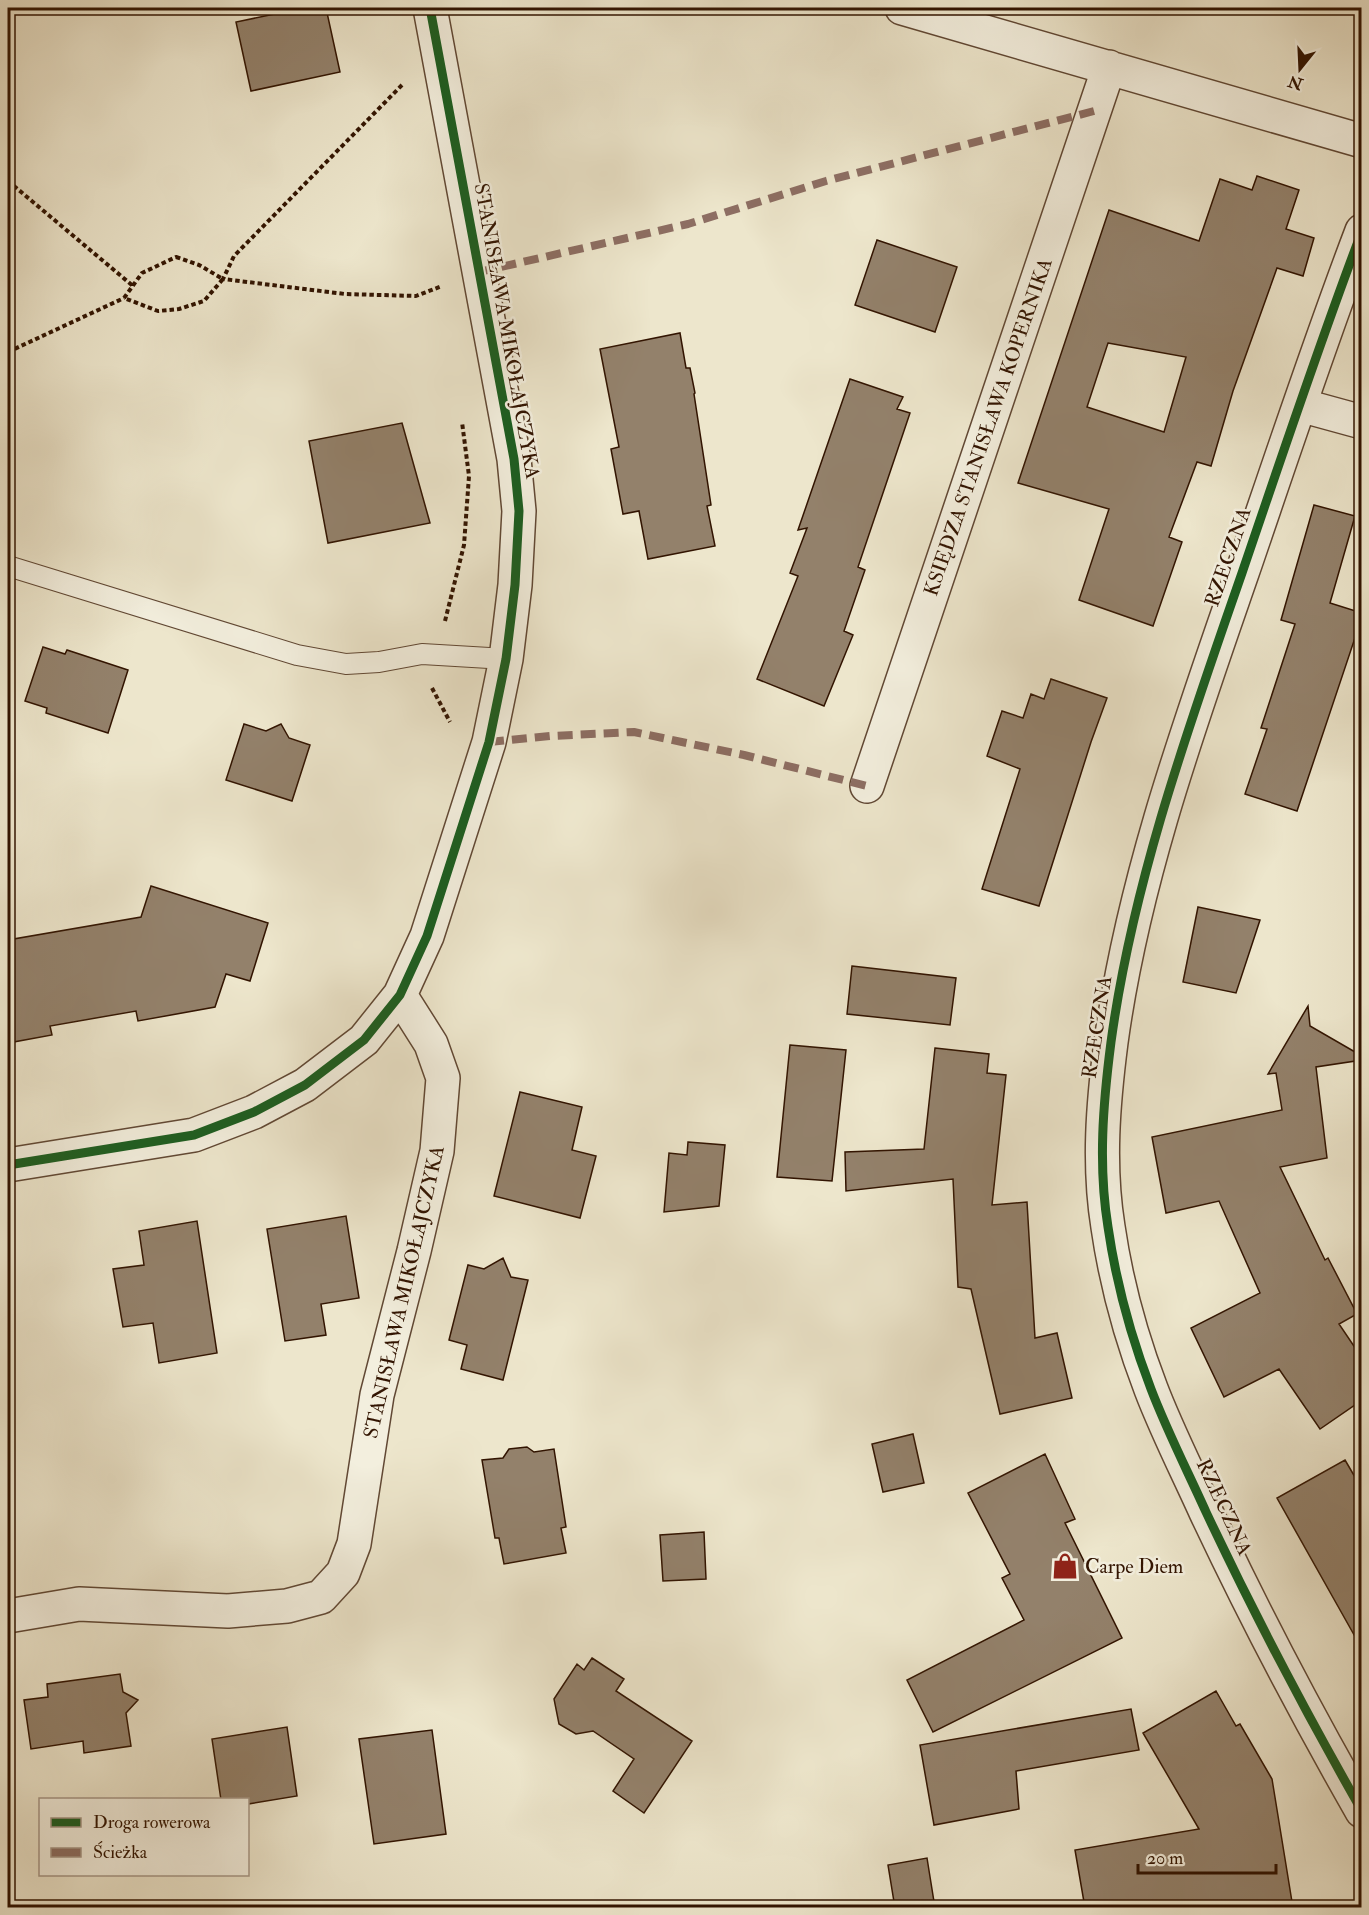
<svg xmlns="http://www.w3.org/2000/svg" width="1369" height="1915" viewBox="0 0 1369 1915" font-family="'IM FELL Double Pica',serif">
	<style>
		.building { fill: #93816b; stroke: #321401; stroke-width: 1.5; fill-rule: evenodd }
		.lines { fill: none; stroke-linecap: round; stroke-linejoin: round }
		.service-casing { stroke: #614834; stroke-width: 22 }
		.minor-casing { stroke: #614834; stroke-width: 36 }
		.path { stroke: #321401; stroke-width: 4; stroke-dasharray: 4.5 3; stroke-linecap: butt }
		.service { stroke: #f3efde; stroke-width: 20 }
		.minor { stroke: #f3efde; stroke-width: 33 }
		.quiet { stroke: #8d6e63; stroke-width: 8; stroke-dasharray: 15 8; stroke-linecap: butt }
		.cycleway-casing { stroke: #f3efde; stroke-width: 13 }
		.cycleway { stroke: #1b5e20; stroke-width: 9 }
		.labels { text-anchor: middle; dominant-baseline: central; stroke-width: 5; stroke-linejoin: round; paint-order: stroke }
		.street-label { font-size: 20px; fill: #321401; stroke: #f3efde }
		.poi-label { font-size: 20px; fill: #321401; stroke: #f3efde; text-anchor: start }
	</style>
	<rect width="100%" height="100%" fill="#ede6cc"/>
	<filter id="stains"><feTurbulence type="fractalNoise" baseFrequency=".00333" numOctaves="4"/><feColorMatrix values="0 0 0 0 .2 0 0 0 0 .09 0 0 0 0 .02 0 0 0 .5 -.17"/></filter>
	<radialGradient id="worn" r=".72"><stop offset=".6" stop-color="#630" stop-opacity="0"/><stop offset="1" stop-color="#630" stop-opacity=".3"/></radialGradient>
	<path class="building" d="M 304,8 L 326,8 L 340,72 L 251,91 L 236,22 Z
		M 1257,176 L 1299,190 L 1286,229 L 1314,238 L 1303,276 L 1277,268 L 1233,391 L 1211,466 L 1197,462 L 1169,537 L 1182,542 L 1153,626 L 1079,600 L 1109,509 L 1018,483 L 1109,210 L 1199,241 L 1220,179 L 1252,190 ZM 1108,343 L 1186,357 L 1164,432 L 1087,407 Z
		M 877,240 L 957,267 L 935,332 L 855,305 Z
		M 680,333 L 686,368 L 690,368 L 695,393 L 694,394 L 711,505 L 707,506 L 715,546 L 648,559 L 639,511 L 623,514 L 611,449 L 619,447 L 600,349 Z
		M 850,379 L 903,397 L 897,409 L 910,413 L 858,567 L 865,570 L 844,631 L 853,635 L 824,706 L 757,679 L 798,576 L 790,573 L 807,528 L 798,530 Z
		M 402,423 L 430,523 L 328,543 L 309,441 Z
		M 1314,505 L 1355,516 L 1330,603 L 1362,613 L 1362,617 L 1297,811 L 1245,794 L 1267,729 L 1261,728 L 1295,624 L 1281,620 Z
		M 43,647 L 65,654 L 67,650 L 128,670 L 108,733 L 46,713 L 47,708 L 25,701 Z
		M 1051,679 L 1107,698 L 1091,742 L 1039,906 L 982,889 L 1020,769 L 987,756 L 1002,711 L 1023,718 L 1031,694 L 1044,699 Z
		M 244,724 L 266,731 L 281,724 L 289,738 L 310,745 L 292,801 L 226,780 Z
		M 151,886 L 268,923 L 250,981 L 226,974 L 215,1007 L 138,1021 L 136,1011 L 50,1026 L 52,1035 L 8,1043 L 8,940 L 141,917 Z
		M 1198,907 L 1260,920 L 1236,993 L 1183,982 Z
		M 852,966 L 956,978 L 950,1025 L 847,1014 Z
		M 1308,1006 L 1310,1026 L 1362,1056 L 1362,1060 L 1316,1067 L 1327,1158 L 1280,1167 L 1325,1260 L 1328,1258 L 1357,1314 L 1339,1324 L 1362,1358 L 1362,1400 L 1320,1429 L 1279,1369 L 1224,1397 L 1191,1328 L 1260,1293 L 1219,1201 L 1166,1213 L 1152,1137 L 1282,1110 L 1276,1073 L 1268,1074 Z
		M 790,1045 L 846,1050 L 832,1181 L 777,1177 Z
		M 935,1048 L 989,1054 L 987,1073 L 1006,1075 L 992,1205 L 1027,1202 L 1035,1338 L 1057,1333 L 1072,1398 L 1000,1414 L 971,1289 L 958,1287 L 953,1179 L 846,1191 L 845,1152 L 924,1149 Z
		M 520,1092 L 582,1107 L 572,1150 L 596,1156 L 580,1218 L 494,1196 Z
		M 688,1142 L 725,1145 L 719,1206 L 664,1212 L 669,1153 L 687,1155 Z
		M 346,1216 L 359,1298 L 321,1304 L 326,1335 L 285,1341 L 267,1229 Z
		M 197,1221 L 217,1353 L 159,1363 L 153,1323 L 123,1327 L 113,1269 L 144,1265 L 139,1231 Z
		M 503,1258 L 511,1277 L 528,1280 L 503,1380 L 461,1369 L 467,1345 L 449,1340 L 468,1265 L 484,1269 Z
		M 913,1434 L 924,1483 L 883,1492 L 872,1444 Z
		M 527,1447 L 534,1452 L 554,1449 L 566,1527 L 561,1528 L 566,1553 L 504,1564 L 499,1538 L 495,1538 L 482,1460 L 503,1458 L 509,1449 Z
		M 1045,1454 L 1075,1519 L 1065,1523 L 1122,1638 L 933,1732 L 907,1680 L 1024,1620 L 1002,1578 L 1010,1574 L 968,1493 Z
		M 1345,1460 L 1362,1489 L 1362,1649 L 1277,1498 Z
		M 704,1532 L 706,1579 L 663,1581 L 660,1535 Z
		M 592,1658 L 624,1679 L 616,1691 L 692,1741 L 644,1813 L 613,1791 L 634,1759 L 593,1731 L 576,1734 L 559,1724 L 554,1699 L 577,1664 L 584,1670 Z
		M 120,1674 L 123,1692 L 138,1700 L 126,1713 L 131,1746 L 84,1753 L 83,1741 L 31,1749 L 24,1700 L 48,1697 L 47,1684 Z
		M 1216,1691 L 1236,1726 L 1240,1724 L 1272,1779 L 1293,1908 L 1085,1908 L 1075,1850 L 1199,1829 L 1143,1733 Z
		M 1131,1709 L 1139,1750 L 1016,1771 L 1019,1809 L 934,1825 L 920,1745 Z
		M 287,1727 L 297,1796 L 248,1804 L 248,1800 L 221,1800 L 212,1739 Z
		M 432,1730 L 446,1834 L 374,1844 L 359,1739 Z
		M 927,1858 L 935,1908 L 895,1908 L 888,1865 Z"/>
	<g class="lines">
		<g class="service-casing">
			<path id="service" d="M 8,566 L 297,655 L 346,664 L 379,662 L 422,654 L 506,659"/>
		</g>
		<g class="minor-casing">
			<path id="minor" d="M 902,8 L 1362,141
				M 1362,231 C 1319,344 1281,459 1242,573 C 1189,726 1133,881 1111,1042 C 1103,1104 1098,1165 1108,1227 C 1116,1282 1131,1337 1151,1389 C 1167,1431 1188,1472 1206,1512 C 1254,1614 1306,1713 1362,1811
				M 1300,405 L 1362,422
				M 867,786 L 1109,67
				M 8,1165 L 194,1135 L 254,1112 L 305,1085 L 364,1040 L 400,995 L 427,936 L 489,742 L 506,659 L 515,585 L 519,511 L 514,459 L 430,8
				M 8,1616 L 79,1604 L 228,1611 L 287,1606 L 321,1597 L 343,1573 L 354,1544 L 377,1395 L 414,1251 L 437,1151 L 443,1078 L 431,1044 L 400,995"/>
		</g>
		<path class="path" d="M 402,85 L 234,256 L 223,279 L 345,294 L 416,296 L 442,286
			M 8,181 L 133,286
			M 176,257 L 199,265 L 223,279 L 204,301 L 179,309 L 158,311 L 124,298 L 142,273 Z
			M 8,352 L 124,298
			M 445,621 L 464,545 L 469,476 L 462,422
			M 432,688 L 450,722"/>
		<use href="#service" class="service"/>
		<use href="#minor" class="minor"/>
		<path class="quiet" d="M 479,272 L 688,224 L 826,181 L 1094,111
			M 489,742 L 550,736 L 634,732 L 744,755 L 867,786"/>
		<g class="cycleway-casing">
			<path id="cycleway" d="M 1362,231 C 1319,344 1281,459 1242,573 C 1189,726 1133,881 1111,1042 C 1103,1104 1098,1165 1108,1227 C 1116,1282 1131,1337 1151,1389 C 1167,1431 1188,1472 1206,1512 C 1254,1614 1306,1713 1362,1811
				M 8,1165 L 194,1135 L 254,1112 L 305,1085 L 364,1040 L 400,995 L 427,936 L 489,742 L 506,659 L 515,585 L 519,511 L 514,459 L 430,8"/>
		</g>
		<use href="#cycleway" class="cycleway"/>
	</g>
	<defs>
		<g id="shop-bare" transform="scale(2.07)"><path d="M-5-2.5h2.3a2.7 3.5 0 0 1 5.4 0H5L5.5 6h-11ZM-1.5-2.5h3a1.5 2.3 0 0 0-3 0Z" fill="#8f2418" stroke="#f3efde" stroke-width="2.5" paint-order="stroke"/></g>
	</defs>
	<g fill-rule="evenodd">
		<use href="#shop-bare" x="1065" y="1566"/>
	</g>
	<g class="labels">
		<g class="street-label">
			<text transform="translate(507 331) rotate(80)">STANISŁAWA MIKOŁAJCZYKA</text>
			<text transform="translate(988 427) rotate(-71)">KSIĘDZA STANISŁAWA KOPERNIKA</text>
			<text transform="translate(1228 557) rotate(-71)">RZECZNA</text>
			<text transform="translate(1097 1027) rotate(-81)">RZECZNA</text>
			<text transform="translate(404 1292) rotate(-77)">STANISŁAWA MIKOŁAJCZYKA</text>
			<text transform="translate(1224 1507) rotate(65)">RZECZNA</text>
		</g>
		<g class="poi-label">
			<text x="1085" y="1566">Carpe Diem</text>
		</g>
	</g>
	<rect width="1369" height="1915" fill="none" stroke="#ede6cc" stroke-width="30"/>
	<rect x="9" y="9" width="1351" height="1897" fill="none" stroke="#321401" stroke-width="3"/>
	<rect x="15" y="15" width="1339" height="1885" fill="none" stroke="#321401" stroke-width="1.5"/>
	<rect x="39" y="1798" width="210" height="78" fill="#f3efde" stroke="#a69786" stroke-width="1.5"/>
	<rect x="51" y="1818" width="30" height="9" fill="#1b5e20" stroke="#a69786" stroke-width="1.5"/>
	<text x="93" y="1828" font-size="18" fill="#321401">Droga rowerowa</text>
	<rect x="51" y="1848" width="30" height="9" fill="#8d6e63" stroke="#a69786" stroke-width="1.5"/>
	<text x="93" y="1858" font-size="18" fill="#321401">Ścieżka</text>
	<g transform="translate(1300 69) rotate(198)" stroke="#f3efde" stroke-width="4.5" paint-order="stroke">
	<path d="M0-4.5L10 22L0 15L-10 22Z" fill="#321401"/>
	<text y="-9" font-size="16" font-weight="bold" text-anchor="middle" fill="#321401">N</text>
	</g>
	<path d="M1138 1864v9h138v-9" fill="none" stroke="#321401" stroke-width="3"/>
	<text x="1147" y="1864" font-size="18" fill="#321401" stroke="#f3efde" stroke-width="4.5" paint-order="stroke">20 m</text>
	<rect width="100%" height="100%" filter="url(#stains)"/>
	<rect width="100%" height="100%" fill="url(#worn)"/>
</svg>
